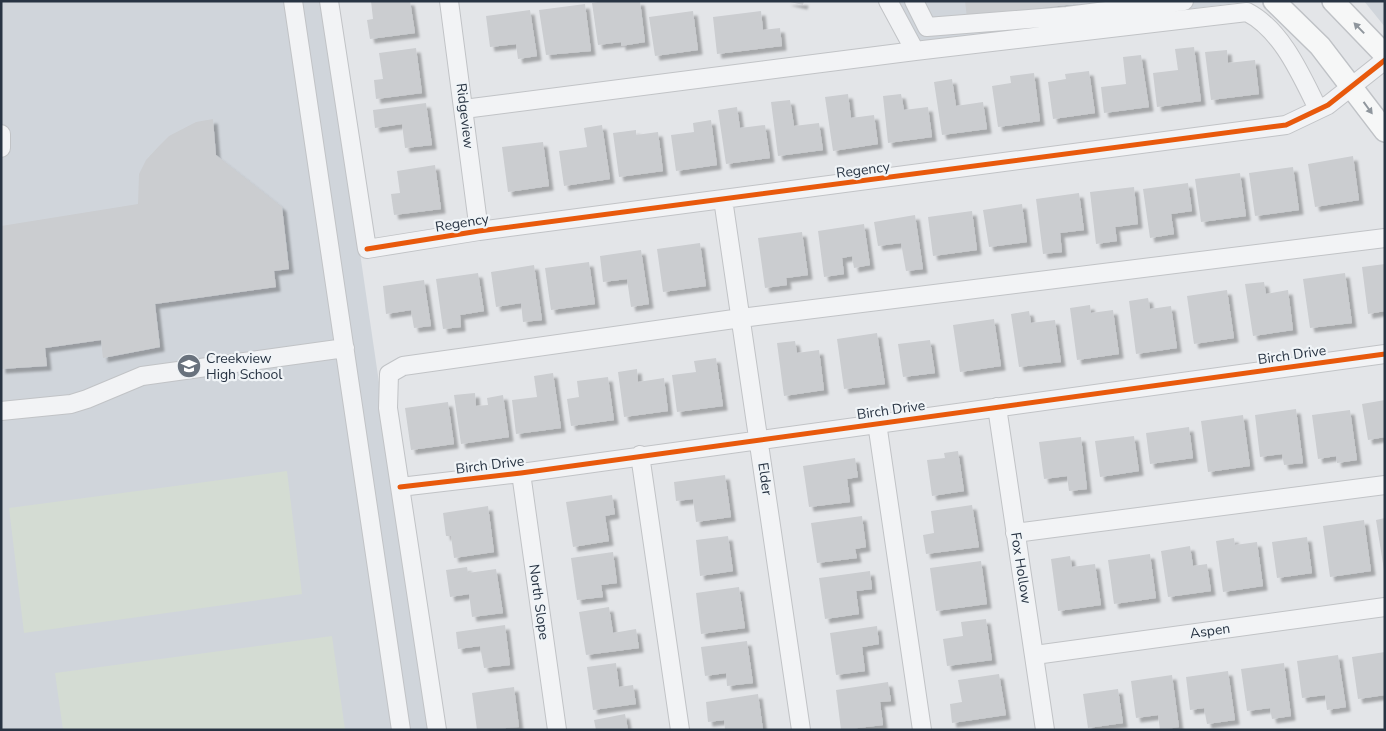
<svg xmlns="http://www.w3.org/2000/svg" width="1386" height="731" viewBox="0 0 1386 731" font-family="'Nunito Sans',sans-serif">
	<style>
		.built { fill: #d0d5db }
		.green { fill: #d4dcd3 }
		.building { fill: #cbcdd0; filter: url(#shadow) }
		.lines { fill: none; stroke-linecap: round; stroke-linejoin: round }
		.minor-casing { stroke: #c1c3c6; stroke-width: 20 }
		.major-casing { stroke: #bfc2c6; stroke-width: 24 }
		.minor { stroke: #f2f3f5; stroke-width: 18 }
		.major { stroke: #f6f7f7; stroke-width: 21 }
		.cycleway-casing { stroke: #f0f4f7; stroke-width: 8 }
		.cycleway { stroke: #e8590c; stroke-width: 5 }
		.oneway { fill: #8f969d }
		.labels { text-anchor: middle; dominant-baseline: central; stroke-width: 4.5; stroke-linejoin: round; paint-order: stroke }
		.street-label { font-size: 14px; fill: #283443; stroke: #f0f4f7 }
		.poi-label { font-size: 14px; fill: #283443; stroke: #f0f4f7; text-anchor: start }
	</style>
	<defs>
		<filter id="shadow"><feDropShadow dx="4.5" dy="4.5" stdDeviation="1" flood-color="#0004"/></filter>
	</defs>
	<rect width="100%" height="100%" fill="#e3e5e8"/>
	<path class="built" d="M 1,1 L 323,1 L 430,730 L 1,730 Z
		M 897,1 L 1252,1 L 920,43 Z
		M 1364,1 L 1385,1 L 1385,27 Z"/>
	<path class="green" d="M 287,471 L 302,594 L 24,633 L 9,508 Z
		M 332,636 L 345,730 L 63,730 L 55,673 Z"/>
	<path class="building" d="M 371,1 L 410,1 L 415,33 L 370,39 L 367,20 L 373,19 Z
		M 603,1 L 640,1 L 645,42 L 621,46 L 621,42 L 598,45 L 592,3 Z
		M 786,1 L 804,1 L 803,5 Z
		M 965,1 L 1088,1 L 1088,2 L 967,18 Z
		M 585,4 L 591,51 L 546,55 L 539,10 Z
		M 530,10 L 537,56 L 518,59 L 516,44 L 490,47 L 486,16 Z
		M 693,11 L 698,50 L 655,56 L 649,17 Z
		M 761,11 L 763,30 L 780,28 L 782,46 L 717,54 L 713,17 Z
		M 1194,47 L 1201,101 L 1157,107 L 1153,73 L 1178,70 L 1175,49 Z
		M 416,48 L 422,93 L 376,99 L 374,80 L 383,79 L 379,53 Z
		M 1227,50 L 1228,63 L 1255,60 L 1259,94 L 1211,100 L 1205,52 Z
		M 1141,55 L 1149,107 L 1104,113 L 1101,87 L 1126,84 L 1123,57 Z
		M 1089,71 L 1095,113 L 1053,119 L 1048,82 L 1066,79 L 1065,74 Z
		M 1034,73 L 1040,121 L 998,127 L 992,86 L 1011,83 L 1010,76 Z
		M 952,79 L 956,106 L 983,102 L 987,129 L 942,135 L 934,82 Z
		M 848,94 L 851,118 L 874,115 L 878,144 L 833,151 L 825,97 Z
		M 901,94 L 904,110 L 928,107 L 932,137 L 888,143 L 883,96 Z
		M 790,100 L 794,126 L 819,123 L 823,150 L 778,156 L 771,102 Z
		M 426,103 L 432,145 L 405,148 L 402,124 L 375,128 L 373,110 Z
		M 737,107 L 740,128 L 765,125 L 770,158 L 726,164 L 718,110 Z
		M 213,119 L 216,155 L 282,207 L 289,269 L 274,271 L 276,287 L 155,304 L 160,347 L 103,358 L 101,340 L 45,348 L 47,366 L 1,369 L 1,226 L 138,204 L 139,174 L 146,160 L 159,146 L 169,136 L 196,122 Z
		M 711,120 L 717,165 L 676,171 L 671,135 L 694,132 L 693,123 Z
		M 602,125 L 610,179 L 564,186 L 559,151 L 587,147 L 584,128 Z
		M 636,130 L 636,135 L 658,132 L 663,171 L 619,177 L 613,133 Z
		M 543,142 L 549,186 L 508,192 L 502,147 Z
		M 1353,156 L 1359,200 L 1315,207 L 1308,164 Z
		M 435,165 L 441,209 L 394,215 L 391,194 L 400,193 L 397,171 Z
		M 1293,167 L 1299,210 L 1255,216 L 1249,173 Z
		M 1240,173 L 1246,216 L 1201,222 L 1195,179 Z
		M 1188,183 L 1192,211 L 1171,214 L 1174,234 L 1150,238 L 1143,189 Z
		M 1134,187 L 1138,224 L 1115,227 L 1117,241 L 1096,244 L 1090,192 Z
		M 1079,193 L 1084,230 L 1060,233 L 1062,252 L 1043,254 L 1036,199 Z
		M 1022,204 L 1027,242 L 989,247 L 983,210 Z
		M 972,211 L 977,250 L 933,256 L 928,217 Z
		M 915,215 L 923,269 L 906,271 L 901,243 L 878,246 L 874,222 Z
		M 864,224 L 870,265 L 854,268 L 852,256 L 842,258 L 844,274 L 824,277 L 818,231 Z
		M 802,232 L 808,275 L 786,278 L 787,285 L 765,288 L 758,238 Z
		M 700,243 L 706,286 L 663,292 L 657,249 Z
		M 641,250 L 649,304 L 631,307 L 627,279 L 603,282 L 600,256 Z
		M 589,262 L 595,304 L 551,310 L 545,268 Z
		M 1385,264 L 1385,311 L 1368,314 L 1362,267 Z
		M 534,265 L 542,320 L 523,322 L 521,303 L 496,307 L 491,272 Z
		M 478,273 L 484,311 L 460,315 L 461,327 L 443,329 L 436,279 Z
		M 1345,273 L 1352,323 L 1310,328 L 1303,279 Z
		M 424,280 L 431,326 L 414,328 L 411,310 L 386,314 L 383,286 Z
		M 1264,282 L 1266,294 L 1288,290 L 1293,330 L 1253,336 L 1245,284 Z
		M 1227,290 L 1234,338 L 1194,344 L 1187,296 Z
		M 1148,298 L 1150,309 L 1171,306 L 1177,348 L 1136,354 L 1129,301 Z
		M 1090,305 L 1091,313 L 1113,310 L 1119,354 L 1077,360 L 1070,308 Z
		M 1029,311 L 1031,323 L 1055,320 L 1061,362 L 1019,367 L 1011,314 Z
		M 994,319 L 1001,366 L 960,372 L 953,325 Z
		M 877,333 L 885,384 L 844,389 L 837,339 Z
		M 930,340 L 935,373 L 903,377 L 898,344 Z
		M 795,341 L 797,353 L 819,350 L 824,390 L 784,396 L 777,343 Z
		M 716,358 L 723,406 L 677,412 L 672,375 L 696,372 L 694,361 Z
		M 637,369 L 638,382 L 664,378 L 668,411 L 624,417 L 618,372 Z
		M 553,373 L 561,428 L 516,434 L 512,400 L 537,397 L 534,376 Z
		M 608,377 L 614,420 L 571,426 L 567,399 L 579,397 L 577,381 Z
		M 475,393 L 476,406 L 488,405 L 487,398 L 503,395 L 509,437 L 461,444 L 454,395 Z
		M 1385,400 L 1385,437 L 1368,440 L 1362,404 Z
		M 448,402 L 454,444 L 411,450 L 405,408 Z
		M 1296,409 L 1303,463 L 1284,465 L 1282,454 L 1260,457 L 1255,415 Z
		M 1350,410 L 1357,460 L 1337,463 L 1336,456 L 1318,459 L 1312,415 Z
		M 1243,415 L 1250,466 L 1208,472 L 1201,421 Z
		M 1189,427 L 1193,458 L 1150,464 L 1146,433 Z
		M 1134,436 L 1139,471 L 1100,477 L 1095,441 Z
		M 1081,437 L 1087,489 L 1069,491 L 1067,476 L 1044,479 L 1039,442 Z
		M 958,451 L 964,491 L 932,496 L 927,460 L 945,458 L 944,453 Z
		M 855,458 L 858,477 L 847,479 L 850,502 L 809,507 L 803,466 Z
		M 725,475 L 731,517 L 696,522 L 693,499 L 676,501 L 674,482 Z
		M 612,495 L 615,514 L 605,516 L 609,541 L 573,547 L 566,502 Z
		M 972,505 L 979,547 L 926,554 L 923,535 L 934,533 L 931,511 Z
		M 488,506 L 494,552 L 454,558 L 451,536 L 446,536 L 443,513 Z
		M 862,516 L 866,547 L 855,549 L 857,558 L 817,563 L 811,523 Z
		M 1385,518 L 1385,570 L 1384,570 L 1376,520 Z
		M 1364,520 L 1371,571 L 1330,577 L 1323,526 Z
		M 728,536 L 733,571 L 700,576 L 696,540 Z
		M 1307,537 L 1312,573 L 1277,578 L 1272,542 Z
		M 1234,538 L 1235,545 L 1257,542 L 1263,586 L 1223,592 L 1216,541 Z
		M 1190,546 L 1193,566 L 1207,564 L 1211,591 L 1168,597 L 1161,551 Z
		M 613,552 L 617,583 L 601,585 L 603,597 L 577,600 L 571,558 Z
		M 1150,554 L 1156,598 L 1114,604 L 1108,560 Z
		M 1070,556 L 1072,567 L 1095,564 L 1101,605 L 1058,611 L 1051,559 Z
		M 981,561 L 987,604 L 936,611 L 930,568 Z
		M 467,567 L 468,573 L 496,569 L 503,613 L 472,617 L 469,594 L 450,597 L 446,570 Z
		M 870,571 L 872,589 L 856,591 L 859,614 L 825,619 L 819,578 Z
		M 739,587 L 745,628 L 701,634 L 696,593 Z
		M 609,607 L 613,633 L 636,629 L 639,648 L 586,655 L 579,612 Z
		M 986,619 L 992,660 L 947,666 L 943,639 L 963,636 L 961,622 Z
		M 505,625 L 510,665 L 484,668 L 480,646 L 458,649 L 456,632 Z
		M 877,626 L 879,644 L 862,647 L 865,671 L 836,675 L 830,633 Z
		M 747,641 L 753,683 L 727,686 L 726,673 L 705,676 L 701,647 Z
		M 1385,652 L 1385,695 L 1358,699 L 1352,657 Z
		M 1338,655 L 1346,707 L 1327,710 L 1325,695 L 1302,698 L 1297,661 Z
		M 616,663 L 619,687 L 633,685 L 636,704 L 593,710 L 587,667 Z
		M 1284,663 L 1291,716 L 1272,719 L 1270,708 L 1247,711 L 1241,669 Z
		M 1228,671 L 1235,720 L 1207,724 L 1204,708 L 1190,710 L 1186,677 Z
		M 999,674 L 1006,715 L 952,723 L 950,704 L 962,702 L 958,680 Z
		M 1172,675 L 1179,727 L 1160,730 L 1158,715 L 1136,718 L 1131,681 Z
		M 888,682 L 891,701 L 880,702 L 883,725 L 841,730 L 836,690 Z
		M 514,687 L 519,727 L 477,730 L 472,693 Z
		M 1118,689 L 1123,723 L 1088,728 L 1083,694 Z
		M 758,694 L 763,730 L 725,730 L 724,720 L 708,722 L 706,702 Z
		M 625,714 L 628,730 L 596,730 L 594,720 Z"/>
	<g class="lines">
		<g class="minor-casing">
			<path id="minor" d="M 293,1 L 401,730
				M 329,1 L 367,249 L 479,231 L 1286,125 L 1328,105 L 1385,60
				M 449,1 L 479,231
				M 888,1 L 915,51
				M 914,1 L 927,27 L 1067,16 L 1184,1
				M 464,109 L 915,51 L 1247,12 C 1282,30 1301,75 1318,109
				M 1,134 L 1,148
				M 723,199 L 801,730
				M 997,407 L 1045,730
				M 1,411 L 71,404 L 87,399 L 142,376 L 345,348
				M 877,423 L 922,730
				M 640,455 L 680,730
				M 521,473 L 557,730
				M 400,487 L 521,473 L 1385,354
				M 1015,533 L 1385,485
				M 1035,655 L 1385,607
				M 437,730 L 388,408 L 389,374 L 403,366 L 741,318 L 1385,238"/>
		</g>
		<g class="major-casing">
			<path id="major" d="M 1274,1 L 1320,46 L 1385,131
				M 1333,1 L 1385,55"/>
		</g>
		<use href="#minor" class="minor"/>
		<use href="#major" class="major"/>
		<g class="cycleway-casing">
			<path id="cycleway" d="M 367,249 L 479,231 L 1286,125 L 1328,105 L 1385,60
				M 400,487 L 521,473 L 1385,354"/>
		</g>
		<use href="#cycleway" class="cycleway"/>
	</g>
	<defs><path id="oneway-solid" d="M-6-.8H1V-3.2L6.5 0L1 3.2V.8H-6Z" transform="scale(1.25)"/></defs>
	<g class="oneway">
		<use href="#oneway-solid" transform="translate(1359 28) rotate(-134)"/>
		<use href="#oneway-solid" transform="translate(1368 108) rotate(54)"/>
	</g>
	<defs>
		<g id="school-disc" transform="scale(1.25)"><circle r="9.5" fill="#69727d" stroke="#f0f4f7"/><path d="M0-5L7-2L0 1L-7-2ZM-4 1L0 2.5L4 1V4Q0 6-4 4Z" fill="#fff"/></g>
	</defs>
	<g fill-rule="evenodd">
		<use href="#school-disc" x="189" y="366"/>
	</g>
	<g class="labels">
		<g class="street-label">
			<text transform="translate(465 116) rotate(83)">Ridgeview</text>
			<text transform="translate(863 170) rotate(-7)">Regency</text>
			<text transform="translate(462 223) rotate(-9)">Regency</text>
			<text transform="translate(1292 355) rotate(-8)">Birch Drive</text>
			<text transform="translate(891 410) rotate(-8)">Birch Drive</text>
			<text transform="translate(490 465) rotate(-7)">Birch Drive</text>
			<text transform="translate(765 479) rotate(82)">Elder</text>
			<text transform="translate(1021 568) rotate(81)">Fox Hollow</text>
			<text transform="translate(539 602) rotate(82)">North Slope</text>
			<text transform="translate(1210 631) rotate(-8)">Aspen</text>
		</g>
		<g class="poi-label">
			<text x="206" y="358">Creekview<tspan x="206" dy="16">High School</tspan></text>
		</g>
	</g>
	<rect width="1386" height="731" fill="none" stroke="#283443" stroke-width="5"/>
</svg>
